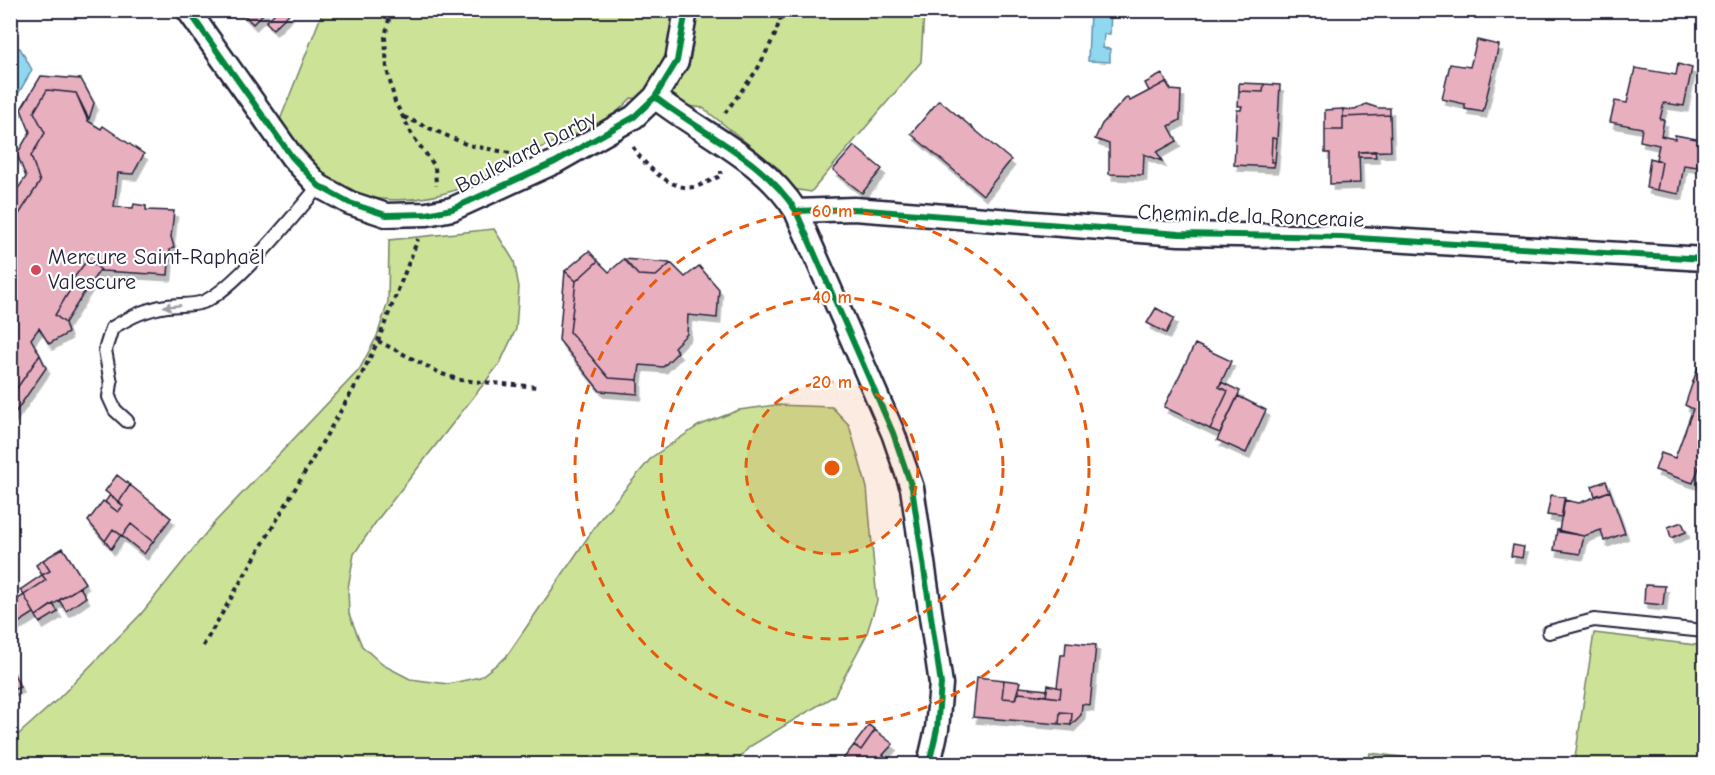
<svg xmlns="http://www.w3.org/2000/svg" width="1715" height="775" viewBox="0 0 1715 775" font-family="'Comic Neue',sans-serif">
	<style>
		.green { fill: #cbe297; stroke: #768269; stroke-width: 1.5 }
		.water { fill: #8fd8f0; stroke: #638fa8; stroke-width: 1.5 }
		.building { fill: #e8afbf; stroke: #22223b; stroke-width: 1.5; filter: url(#shadow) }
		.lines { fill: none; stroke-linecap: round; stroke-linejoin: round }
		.service-casing { stroke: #22223b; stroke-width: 16 }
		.minor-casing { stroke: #22223b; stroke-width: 27 }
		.path { stroke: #22223b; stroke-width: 4; stroke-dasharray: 4.5 4.5; stroke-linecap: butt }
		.service { stroke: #fff; stroke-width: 12 }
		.minor { stroke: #fff; stroke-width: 22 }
		.cycleway-casing { stroke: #fff; stroke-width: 10 }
		.cycleway { stroke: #00873e; stroke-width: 6 }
		.oneway { fill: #9c9ca7 }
		.ring { fill: none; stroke: #e8590c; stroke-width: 3; stroke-dasharray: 10 8 }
		.poi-dot { fill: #d1495b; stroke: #fff; stroke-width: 2 }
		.labels { text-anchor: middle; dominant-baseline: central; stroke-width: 4.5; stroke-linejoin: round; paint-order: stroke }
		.street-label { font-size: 22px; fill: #22223b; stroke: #fff }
		.poi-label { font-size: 22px; fill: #22223b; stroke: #fff; text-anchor: start }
		.centre { fill: #e8590c; stroke: #fff; stroke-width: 3 }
		.ring-label { font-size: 18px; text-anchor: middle; font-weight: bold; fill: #e8590c; stroke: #fff; stroke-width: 4.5; stroke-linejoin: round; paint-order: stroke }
	</style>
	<defs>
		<filter id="shadow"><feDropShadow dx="3.5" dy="6" stdDeviation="0" flood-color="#0004"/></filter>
	</defs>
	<rect width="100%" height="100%" fill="#fff"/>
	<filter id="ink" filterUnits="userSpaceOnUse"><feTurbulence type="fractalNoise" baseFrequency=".0167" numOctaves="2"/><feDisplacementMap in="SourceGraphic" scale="12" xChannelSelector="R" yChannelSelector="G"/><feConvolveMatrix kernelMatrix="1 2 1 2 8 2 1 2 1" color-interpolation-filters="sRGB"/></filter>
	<g filter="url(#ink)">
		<path class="green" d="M 323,11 L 924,11 L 921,62 L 811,192 L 793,189 L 778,168 L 703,108 L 631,98 C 601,132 572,133 533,151 C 511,162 490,175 468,185 C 422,205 361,208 320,174 C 305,161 292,141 278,125 Z
			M 494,229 L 514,261 L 519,287 L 516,329 L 500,363 L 378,519 L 354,554 L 348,588 L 349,614 L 362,646 L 383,665 L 410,679 L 448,684 L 480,677 L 506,657 L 601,518 L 652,457 L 698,426 L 739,410 L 776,405 L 832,407 L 849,425 L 867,488 L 877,601 L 866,636 L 834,696 L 749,747 L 735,764 L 11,764 L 11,741 L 58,699 L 141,614 L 214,523 L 359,370 L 377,336 L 388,302 L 389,240 Z
			M 1594,633 L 1704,646 L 1704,764 L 1574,764 Z
			M 1370,753 L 1455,764 L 1368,764 Z"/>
		<path class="water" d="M 1090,11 L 1111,11 L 1110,34 L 1104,34 L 1103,48 L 1110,49 L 1110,62 L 1088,61 Z
			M 11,48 L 20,48 L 32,70 L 14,101 L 21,115 L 11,132 Z"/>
		<path class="building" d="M 239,10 L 267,10 L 253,24 Z
			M 278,10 L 290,13 L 273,29 L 266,22 Z
			M 1477,40 L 1499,45 L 1483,112 L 1465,109 L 1465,104 L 1442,99 L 1450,64 L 1470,67 Z
			M 1678,64 L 1692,68 L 1684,106 L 1664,103 L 1660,119 L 1664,120 L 1661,136 L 1675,139 L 1675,135 L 1702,140 L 1697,167 L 1684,165 L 1679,194 L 1657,190 L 1662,162 L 1656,159 L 1659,145 L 1640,141 L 1642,128 L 1610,122 L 1615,101 L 1627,103 L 1635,68 L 1676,75 Z
			M 1162,74 L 1171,90 L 1181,91 L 1180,120 L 1169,126 L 1177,141 L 1157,152 L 1162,161 L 1144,154 L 1143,175 L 1109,174 L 1109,144 L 1095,139 L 1102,124 L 1127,97 L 1130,101 L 1149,91 L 1145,83 Z
			M 41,76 L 81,79 L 94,103 L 89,119 L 76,93 L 47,90 L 34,112 L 45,133 L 31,156 L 40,182 L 10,228 L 10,200 L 26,177 L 17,154 L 30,132 L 21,109 Z
			M 1166,82 L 1171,90 L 1181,91 L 1180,120 L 1169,126 L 1177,141 L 1157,152 L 1162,161 L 1144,154 L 1143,175 L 1109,174 L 1109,144 L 1095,139 L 1102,124 L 1127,97 L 1130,101 Z
			M 1239,83 L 1264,84 L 1263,92 L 1239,91 Z
			M 1264,84 L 1280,85 L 1277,139 L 1272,138 L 1271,162 L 1275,162 L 1274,167 L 1234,165 L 1237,110 L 1241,110 L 1242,106 L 1238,106 L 1239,91 L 1263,92 Z
			M 47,90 L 76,93 L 88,121 L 101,129 L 103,126 L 144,154 L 133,174 L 118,173 L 114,207 L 133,208 L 134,204 L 146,206 L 146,210 L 174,211 L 171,237 L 174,247 L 170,250 L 168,275 L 102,271 L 88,259 L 70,283 L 73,285 L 55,315 L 65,323 L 68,333 L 49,344 L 39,328 L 31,339 L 40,355 L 10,398 L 10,228 L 40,182 L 31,156 L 45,133 L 34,112 Z
			M 939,100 L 1011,160 L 983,195 L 911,134 Z
			M 1366,104 L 1378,108 L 1390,108 L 1390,115 L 1343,117 L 1343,109 L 1355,110 Z
			M 1343,109 L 1343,130 L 1325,130 L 1325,110 Z
			M 1390,115 L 1391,151 L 1359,152 L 1360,183 L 1330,184 L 1330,153 L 1325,153 L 1325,130 L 1343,130 L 1343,117 Z
			M 1272,138 L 1277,139 L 1275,162 L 1271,162 Z
			M 854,146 L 882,169 L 862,193 L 833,170 Z
			M 1375,151 L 1376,157 L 1359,157 L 1359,152 Z
			M 1650,158 L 1662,162 L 1657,190 L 1646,188 Z
			M 589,251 L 598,261 L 576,281 L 565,271 Z
			M 88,259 L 102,271 L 99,271 L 84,293 L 70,283 Z
			M 624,259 L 638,275 L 656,276 L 671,263 L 685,277 L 699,266 L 719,289 L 717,318 L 688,315 L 687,334 L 674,347 L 678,352 L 663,367 L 640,365 L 638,380 L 609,378 L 570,332 L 576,281 L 598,261 L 609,272 Z
			M 624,259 L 671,263 L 656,276 L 638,275 Z
			M 565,271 L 576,281 L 570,332 L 609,378 L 638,380 L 638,394 L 600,391 L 559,340 Z
			M 73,285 L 84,293 L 65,323 L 55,315 Z
			M 1156,308 L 1174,318 L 1166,333 L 1147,323 Z
			M 1195,344 L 1231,361 L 1219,387 L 1228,391 L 1210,429 L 1164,407 Z
			M 40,355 L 46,368 L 10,420 L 10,398 Z
			M 1698,367 L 1704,369 L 1704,435 L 1697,454 L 1703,457 L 1693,483 L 1655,470 L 1661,453 L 1675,458 L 1693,409 L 1685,405 Z
			M 1221,382 L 1240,391 L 1220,433 L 1210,429 L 1228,391 L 1219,387 Z
			M 1238,396 L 1266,410 L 1246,453 L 1217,440 Z
			M 117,475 L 130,485 L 119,502 L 105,491 Z
			M 1606,481 L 1610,491 L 1595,496 L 1592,486 Z
			M 130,485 L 171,518 L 153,542 L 131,524 L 122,536 L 113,529 L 105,541 L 88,521 L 103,501 L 118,512 L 123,506 L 119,502 Z
			M 1610,491 L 1625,533 L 1604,541 L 1601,530 L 1584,536 L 1559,532 L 1564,500 L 1579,503 Z
			M 110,495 L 123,506 L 118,512 L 105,502 Z
			M 1551,495 L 1565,498 L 1562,517 L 1547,515 Z
			M 1682,522 L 1686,532 L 1671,538 L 1668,527 Z
			M 131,524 L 153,542 L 144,554 L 122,536 Z
			M 113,529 L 121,535 L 111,549 L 105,541 Z
			M 1557,530 L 1584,536 L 1580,554 L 1554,550 Z
			M 1513,545 L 1524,547 L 1522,558 L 1511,556 Z
			M 63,548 L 85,583 L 36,616 L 24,595 L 46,580 L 42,575 L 50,571 L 43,560 Z
			M 43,560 L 50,571 L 42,575 L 36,565 Z
			M 42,575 L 46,580 L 24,595 L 20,590 Z
			M 1645,585 L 1665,586 L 1663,605 L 1644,603 Z
			M 80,587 L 86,597 L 66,611 L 59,600 Z
			M 24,595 L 34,613 L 15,625 L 10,617 L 10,604 Z
			M 53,604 L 58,612 L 40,623 L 36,616 Z
			M 1066,642 L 1096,645 L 1090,705 L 1082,704 L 1081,715 L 1071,725 L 1072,713 L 1060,712 L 1059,724 L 973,717 L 977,677 L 1004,680 L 1002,698 L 1015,699 L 1019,693 L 1060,698 L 1061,688 L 1057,687 L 1061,655 L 1065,655 Z
			M 10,665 L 20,687 L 10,691 Z
			M 1004,680 L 1020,682 L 1015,699 L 1002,698 Z
			M 1048,685 L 1061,688 L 1060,698 L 1046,696 Z
			M 1019,687 L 1047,690 L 1046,696 L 1019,693 Z
			M 1060,712 L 1072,713 L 1071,725 L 1059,724 Z
			M 869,725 L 875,730 L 861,750 L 854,745 Z
			M 875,730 L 893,744 L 883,755 L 890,760 L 886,764 L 850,764 L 843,759 L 854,745 L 861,750 Z"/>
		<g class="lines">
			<g class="service-casing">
				<path id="service" d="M 127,421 L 115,410 L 109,397 L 111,383 L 105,350 L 112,328 C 130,317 146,309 167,306 C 179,304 191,306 203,302 C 233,291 297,212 319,186
					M 1549,632 L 1594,620 L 1704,631"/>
			</g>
			<g class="minor-casing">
				<path id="minor" d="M 188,10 L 292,157 L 319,186 L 350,203 L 386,215 L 427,214 L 452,209 L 555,162 L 634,117 L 655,97 L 677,61 L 686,10
					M 655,97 C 702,134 764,159 796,211 L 893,433 L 912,488 L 941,684 L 937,729 L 929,764
					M 796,211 L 854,209 L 1179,234 L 1341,237 L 1704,259"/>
			</g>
			<path class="path" d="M 391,10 L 385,37 L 387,69 L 395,102 L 414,138 L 435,166 L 436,186
				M 725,113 L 757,70 L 775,35 L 783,10
				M 404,117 L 468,145 L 510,153
				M 633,147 C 644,165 671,191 694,187 C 703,185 713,179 721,176 L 721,171
				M 378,341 L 442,374 L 460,380 L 537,387
				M 203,646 L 360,378 L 378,341 L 418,239"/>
			<use href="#service" class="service"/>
			<use href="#minor" class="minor"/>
			<g class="cycleway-casing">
				<path id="cycleway" d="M 188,10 L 292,157 L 319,186 L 350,203 L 386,215 L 427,214 L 452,209 L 555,162 L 634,117 L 655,97 L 677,61 L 686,10
					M 655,97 C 702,134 764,159 796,211 L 893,433 L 912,488 L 941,684 L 937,729 L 929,764
					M 796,211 L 854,209 L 1179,234 L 1341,237 L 1704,259"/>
			</g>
			<use href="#cycleway" class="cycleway"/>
		</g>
		<defs><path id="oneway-solid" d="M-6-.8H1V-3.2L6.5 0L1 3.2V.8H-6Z" transform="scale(1.5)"/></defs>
		<use class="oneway" href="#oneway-solid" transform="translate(172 306) rotate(175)"/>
	</g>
	<circle cx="832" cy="468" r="86" fill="#e8590c" fill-opacity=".12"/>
	<g class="ring">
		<circle cx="832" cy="468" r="86"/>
		<circle cx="832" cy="468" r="171"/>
		<circle cx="832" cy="468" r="257"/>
	</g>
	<circle class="poi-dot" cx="36" cy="270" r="6"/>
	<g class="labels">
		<g class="street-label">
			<text transform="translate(526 152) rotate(-27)">Boulevard Darby</text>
			<text transform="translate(1251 216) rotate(2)">Chemin de la Ronceraie</text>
		</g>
		<g class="poi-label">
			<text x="48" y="257">Mercure Saint-Raphaël<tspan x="48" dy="25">Valescure</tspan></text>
		</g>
	</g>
	<circle cx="832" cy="468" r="9" class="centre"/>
	<g class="ring-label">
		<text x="832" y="217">60 m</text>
		<text x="832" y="303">40 m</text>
		<text x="832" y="388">20 m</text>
	</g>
	<rect width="1715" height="775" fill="none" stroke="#fff" stroke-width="36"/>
	<rect x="18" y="18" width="1679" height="739" fill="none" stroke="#22223b" stroke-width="2" filter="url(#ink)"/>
</svg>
